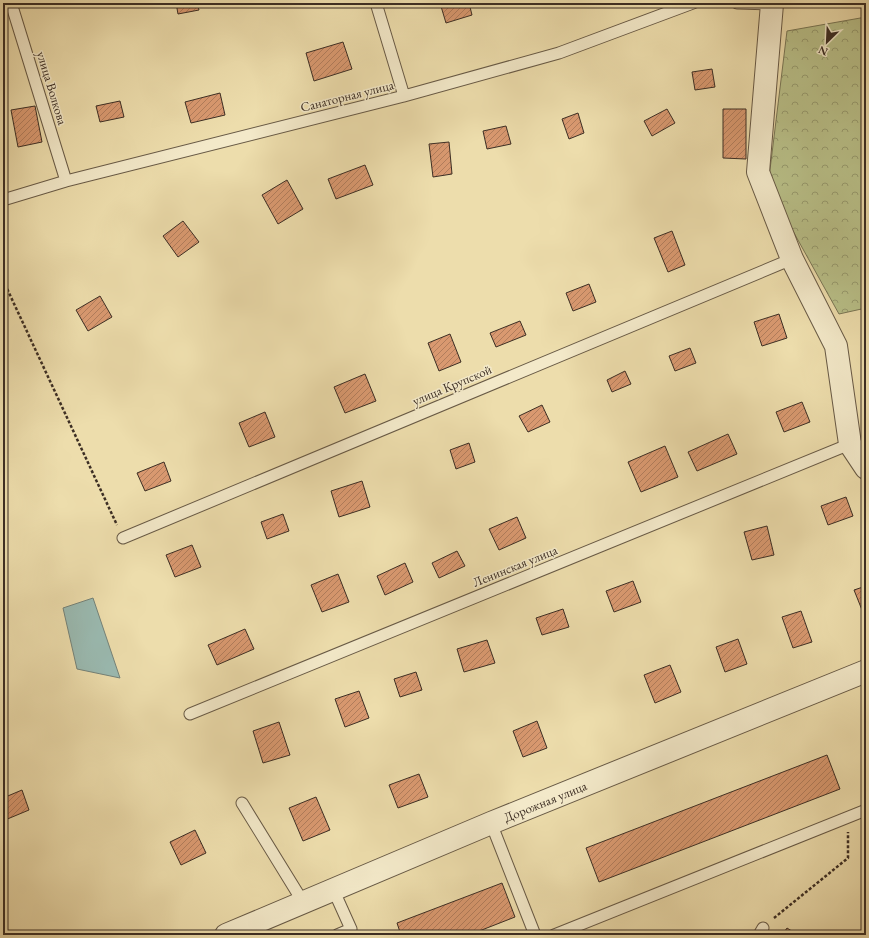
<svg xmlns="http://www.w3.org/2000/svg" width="869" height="938" viewBox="0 0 869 938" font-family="'EB Garamond',serif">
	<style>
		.forest { fill: url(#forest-crowns); stroke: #7a7756 }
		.water { fill: #9abab1; stroke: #748279 }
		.building { fill: url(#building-hatch); stroke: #3c2e24 }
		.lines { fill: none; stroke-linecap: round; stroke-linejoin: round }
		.service-casing { stroke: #685a46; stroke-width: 13 }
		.minor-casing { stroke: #685a46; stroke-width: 24 }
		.tertiary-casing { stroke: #685a46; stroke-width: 24 }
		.path { stroke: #3c2e24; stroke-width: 2.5; stroke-dasharray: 3 2; stroke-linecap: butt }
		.service { stroke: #f3e9c9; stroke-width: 11 }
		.minor { stroke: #f3e9c9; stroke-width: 22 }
		.tertiary { stroke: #f3e9c9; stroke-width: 22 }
		.labels { text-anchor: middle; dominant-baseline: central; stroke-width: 3; stroke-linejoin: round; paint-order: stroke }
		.street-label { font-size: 13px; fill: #3c2e24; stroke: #f3e9c9 }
	</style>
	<defs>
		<pattern id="forest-crowns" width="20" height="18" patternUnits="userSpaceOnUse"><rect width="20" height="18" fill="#b9c089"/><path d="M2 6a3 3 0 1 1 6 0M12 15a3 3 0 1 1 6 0" fill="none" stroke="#989c70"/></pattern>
		<pattern id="building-hatch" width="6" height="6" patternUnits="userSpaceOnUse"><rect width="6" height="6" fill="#d99970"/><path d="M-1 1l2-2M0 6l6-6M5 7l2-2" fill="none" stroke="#b17d5c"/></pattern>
	</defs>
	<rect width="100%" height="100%" fill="#edddac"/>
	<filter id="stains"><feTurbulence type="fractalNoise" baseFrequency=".005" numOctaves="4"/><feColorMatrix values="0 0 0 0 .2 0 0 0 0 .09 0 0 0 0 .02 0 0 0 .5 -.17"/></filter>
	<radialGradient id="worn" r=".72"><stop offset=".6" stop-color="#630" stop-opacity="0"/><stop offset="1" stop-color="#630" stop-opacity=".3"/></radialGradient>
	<path class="forest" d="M 866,17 L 866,308 L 839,314 L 768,186 L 787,31 Z"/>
	<path class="water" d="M 93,598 L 120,678 L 77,669 L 63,608 Z"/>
	<path class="building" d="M 176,3 L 197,3 L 199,10 L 178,14 Z
		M 440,3 L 469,3 L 472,15 L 446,23 Z
		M 343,42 L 352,69 L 314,81 L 306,53 Z
		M 712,69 L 715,87 L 695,90 L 692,72 Z
		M 220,93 L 225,115 L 191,123 L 185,102 Z
		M 120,101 L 124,117 L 100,122 L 96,106 Z
		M 35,106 L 42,142 L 18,147 L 11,110 Z
		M 667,109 L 675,123 L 652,136 L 644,121 Z
		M 723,109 L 746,109 L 746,159 L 723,158 Z
		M 578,113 L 584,133 L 569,139 L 562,119 Z
		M 506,126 L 511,144 L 487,149 L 483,131 Z
		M 449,142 L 452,174 L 433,177 L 429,144 Z
		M 365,165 L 373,185 L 336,199 L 328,179 Z
		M 287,180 L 303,209 L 278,224 L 262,195 Z
		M 183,221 L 199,242 L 178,257 L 163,236 Z
		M 672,231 L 685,265 L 668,272 L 654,238 Z
		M 589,284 L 596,302 L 573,311 L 566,293 Z
		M 100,296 L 112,317 L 88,331 L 76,310 Z
		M 779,314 L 787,338 L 762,346 L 754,322 Z
		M 520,321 L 526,335 L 496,347 L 490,333 Z
		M 450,334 L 461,362 L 439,371 L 428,343 Z
		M 690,348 L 696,363 L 675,371 L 669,356 Z
		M 625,371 L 631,384 L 612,392 L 607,380 Z
		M 365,374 L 376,401 L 345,413 L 334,387 Z
		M 802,402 L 810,422 L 784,432 L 776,412 Z
		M 542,405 L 550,422 L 528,432 L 519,416 Z
		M 265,412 L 275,437 L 249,447 L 239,423 Z
		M 728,434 L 737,454 L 697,471 L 688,452 Z
		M 469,443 L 475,462 L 456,469 L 450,450 Z
		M 665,446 L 678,477 L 641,492 L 628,462 Z
		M 164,462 L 171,481 L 145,491 L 137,473 Z
		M 362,481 L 370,507 L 339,517 L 331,491 Z
		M 846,497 L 853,516 L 828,525 L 821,506 Z
		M 283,514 L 289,531 L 267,539 L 261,522 Z
		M 517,517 L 526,538 L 499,550 L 489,529 Z
		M 767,526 L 774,555 L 752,560 L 744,532 Z
		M 192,545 L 201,567 L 175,577 L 166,555 Z
		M 457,551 L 465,566 L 439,578 L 432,563 Z
		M 405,563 L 413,582 L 385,595 L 377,576 Z
		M 338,574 L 349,602 L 322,612 L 311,585 Z
		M 633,581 L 641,602 L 614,612 L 606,591 Z
		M 866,586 L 866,615 L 864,615 L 854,590 Z
		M 563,609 L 569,627 L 542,635 L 536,618 Z
		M 801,611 L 812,642 L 793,648 L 782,617 Z
		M 245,629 L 254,649 L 217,665 L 208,645 Z
		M 738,639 L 747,664 L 725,672 L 716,647 Z
		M 487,640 L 495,663 L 464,672 L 457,649 Z
		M 670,665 L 681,692 L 655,703 L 644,675 Z
		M 416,672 L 422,690 L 400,697 L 394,679 Z
		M 359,691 L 369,718 L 345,727 L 335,699 Z
		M 537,721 L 547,748 L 523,757 L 513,731 Z
		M 279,722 L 290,755 L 263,763 L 253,731 Z
		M 827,755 L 840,789 L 599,882 L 586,848 Z
		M 419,774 L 428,797 L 398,808 L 389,785 Z
		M 22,790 L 29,810 L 5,820 L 3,814 L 3,798 Z
		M 316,797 L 330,830 L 303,841 L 289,808 Z
		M 195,830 L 206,853 L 181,865 L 170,842 Z
		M 502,883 L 515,917 L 469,935 L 401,935 L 397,923 Z
		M 787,928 L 798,935 L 782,935 Z"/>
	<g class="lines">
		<g class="service-casing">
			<path id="service" d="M 11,3 L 66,181
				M 376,3 L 404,96
				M 737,3 L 775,4
				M 3,200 L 66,181 L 404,96 L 559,53 L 693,3
				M 123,538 L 792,259
				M 190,714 L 850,444
				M 242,803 L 303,902
				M 491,823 L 535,935
				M 333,889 L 351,929 L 337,935
				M 554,935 L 866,810
				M 759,935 L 763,928"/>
		</g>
		<g class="minor-casing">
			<path id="minor" d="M 772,4 L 758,172 L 792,259 L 836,346 L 850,444 L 866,468"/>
		</g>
		<g class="tertiary-casing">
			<g id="tertiary">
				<path id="s1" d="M 226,935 L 491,823 L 866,671"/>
			</g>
		</g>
		<path class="path" d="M 3,280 L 117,525
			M 774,918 L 848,858 L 848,832"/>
		<use href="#service" class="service"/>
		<use href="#minor" class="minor"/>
		<use href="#tertiary" class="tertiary"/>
	</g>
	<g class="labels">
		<g class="street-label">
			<text transform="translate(52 88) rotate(73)">улица Волкова</text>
			<text transform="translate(347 96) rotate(-14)">Санаторная улица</text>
			<text transform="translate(452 385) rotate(-23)">улица Крупской</text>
			<text transform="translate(515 566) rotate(-22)">Ленинская улица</text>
			<text stroke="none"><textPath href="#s1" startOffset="346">Дорожная улица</textPath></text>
		</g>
	</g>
	<rect width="869" height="938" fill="none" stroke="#edddac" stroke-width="16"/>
	<rect x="4" y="4" width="861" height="930" fill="none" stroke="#3c2e24" stroke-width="2"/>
	<rect x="8" y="8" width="853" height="922" fill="none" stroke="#3c2e24"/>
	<g transform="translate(827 42) rotate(204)" stroke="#f3e9c9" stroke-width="3" paint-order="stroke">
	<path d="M0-3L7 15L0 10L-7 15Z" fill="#3c2e24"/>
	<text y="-6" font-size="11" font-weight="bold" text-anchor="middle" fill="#3c2e24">N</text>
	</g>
	<rect width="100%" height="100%" filter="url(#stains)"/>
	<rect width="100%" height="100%" fill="url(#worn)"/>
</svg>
